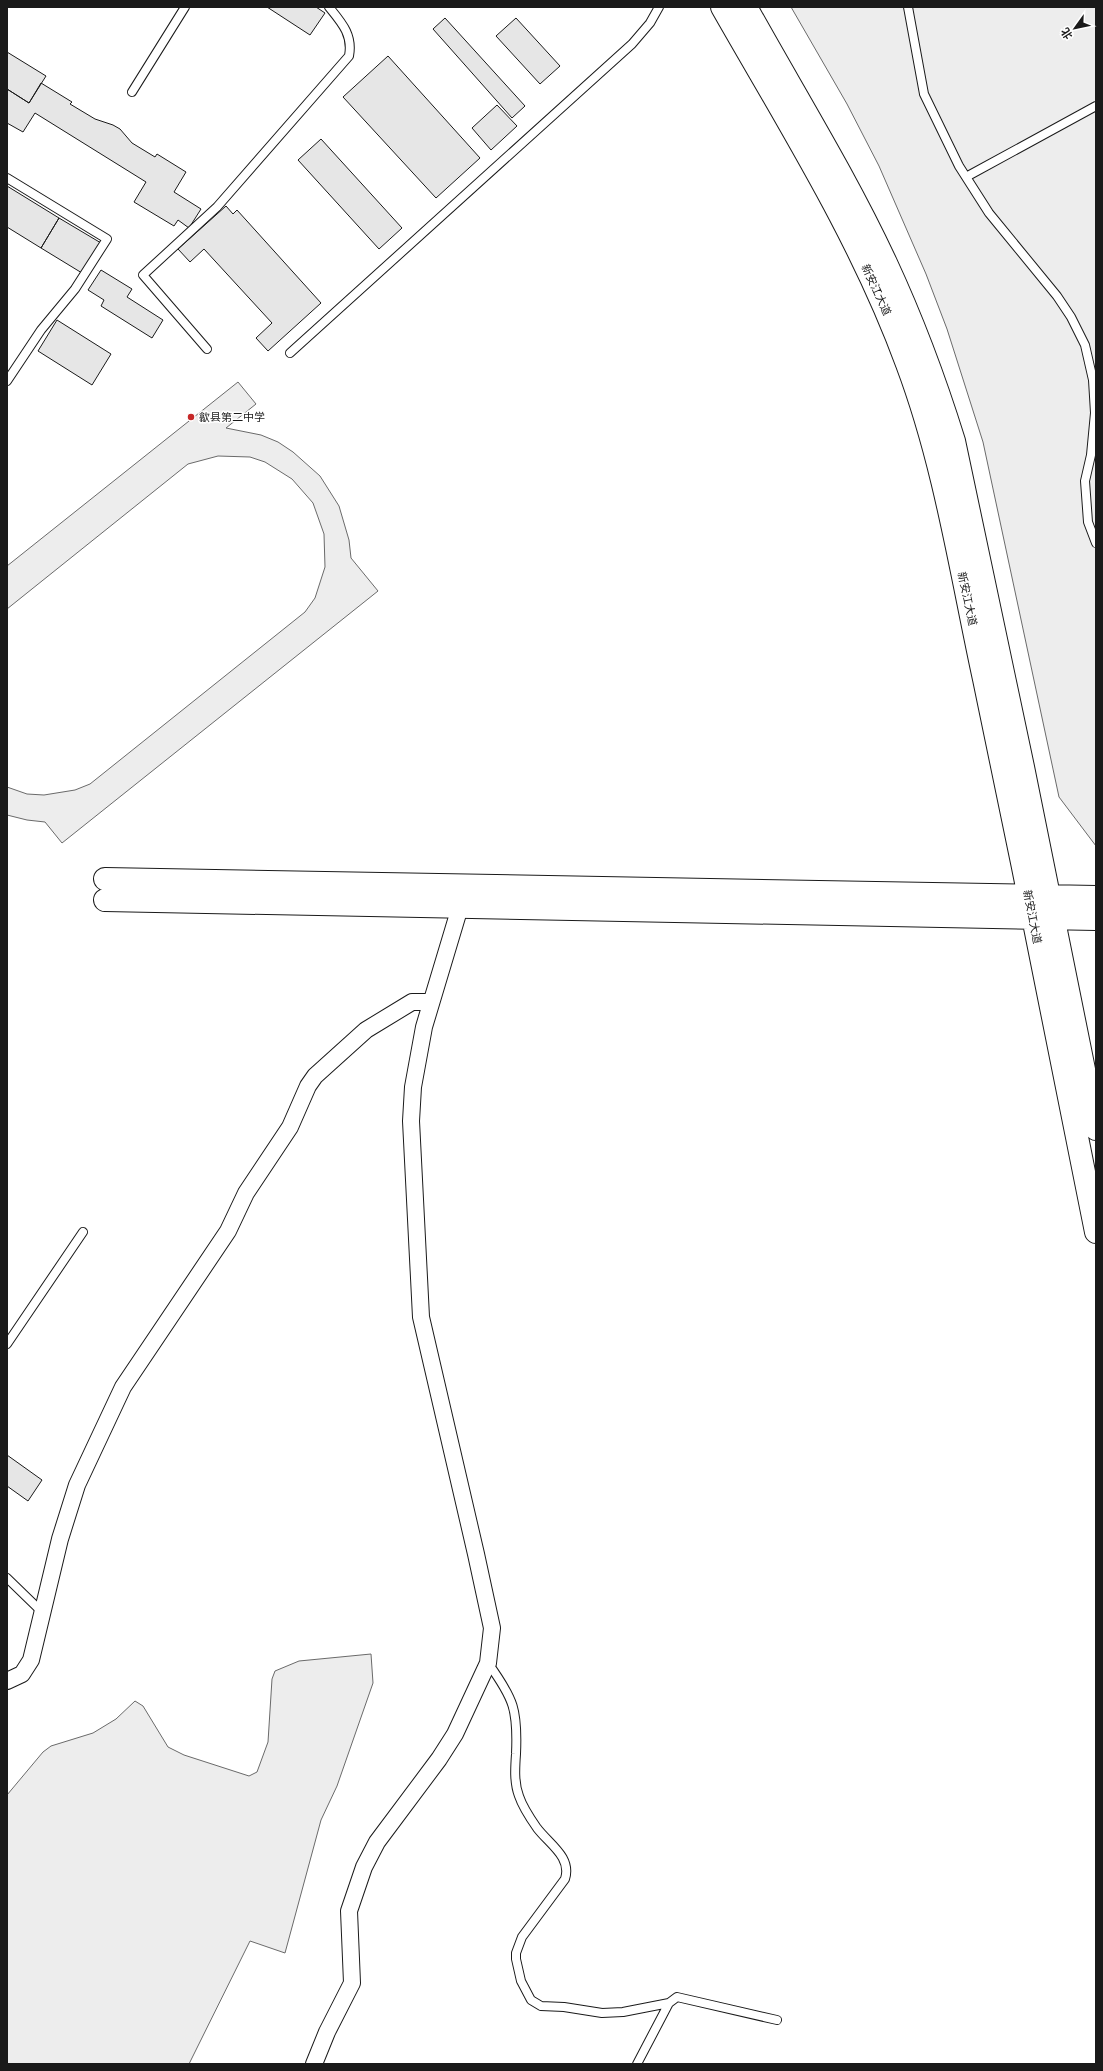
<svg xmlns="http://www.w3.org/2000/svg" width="1103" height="2071" viewBox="0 0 1103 2071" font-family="'Work Sans','Noto Sans SC',sans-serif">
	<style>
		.built { fill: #ededed; stroke: #6a6a6a }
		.building { fill: #e6e6e6; stroke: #1a1a1a }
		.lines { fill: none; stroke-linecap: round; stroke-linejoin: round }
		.lane-casing { stroke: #1a1a1a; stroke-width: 10 }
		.street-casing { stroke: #1a1a1a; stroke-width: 18 }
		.secondary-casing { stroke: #1a1a1a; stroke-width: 24 }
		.lane { stroke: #fff; stroke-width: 8 }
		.street { stroke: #fff; stroke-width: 16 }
		.secondary { stroke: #fff; stroke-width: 22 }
		.poi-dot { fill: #c62828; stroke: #fff; stroke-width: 1.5 }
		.labels { text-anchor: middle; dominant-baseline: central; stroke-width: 3; stroke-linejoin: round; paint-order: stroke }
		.street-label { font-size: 11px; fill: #1a1a1a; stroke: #fff }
		.poi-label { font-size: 11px; fill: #1a1a1a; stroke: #fff; text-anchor: start }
	</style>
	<rect width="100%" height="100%" fill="#fff"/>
	<path class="built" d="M 791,7 L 1096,7 L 1096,846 L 1059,797 L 983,442 L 947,329 L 926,274 L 879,166 L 847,104 Z
		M 238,382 L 256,404 L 226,428 L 261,435 L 278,442 L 293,452 L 320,476 L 339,506 L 349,540 L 351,558 L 378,591 L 62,843 L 45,822 L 27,820 L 7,815 L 7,787 L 27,794 L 44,795 L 75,790 L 90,784 L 305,612 L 315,598 L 325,567 L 324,534 L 313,503 L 292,479 L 265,462 L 250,457 L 218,456 L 188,464 L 7,609 L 7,566 Z
		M 371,1654 L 373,1683 L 337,1786 L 321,1820 L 285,1953 L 250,1941 L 189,2064 L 7,2064 L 7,1795 L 43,1752 L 51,1746 L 93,1733 L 116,1719 L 135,1701 L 143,1706 L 168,1747 L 184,1755 L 249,1776 L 257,1772 L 268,1742 L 272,1679 L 275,1671 L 299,1661 Z"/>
	<path class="building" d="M 267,7 L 316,7 L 325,13 L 310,35 Z
		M 445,18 L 525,106 L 512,118 L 433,29 Z
		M 516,18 L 560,66 L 540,84 L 496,36 Z
		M 7,52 L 46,76 L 29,103 L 7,89 Z
		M 388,56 L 480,158 L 436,198 L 343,97 Z
		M 41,83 L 72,102 L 70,104 L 95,119 L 113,125 L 120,129 L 132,143 L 155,157 L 157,154 L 186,172 L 174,192 L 201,209 L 189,228 L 178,220 L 174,226 L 134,202 L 146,182 L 35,113 L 23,132 L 7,123 L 7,89 L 29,103 Z
		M 497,105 L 517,126 L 491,150 L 472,128 Z
		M 321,139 L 402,228 L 379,249 L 298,160 Z
		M 7,186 L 59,218 L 41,248 L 7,227 Z
		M 226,206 L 233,214 L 237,210 L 321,303 L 268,351 L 256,338 L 272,323 L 204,249 L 190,262 L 178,249 Z
		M 59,218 L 101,243 L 82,273 L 41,248 Z
		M 101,270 L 132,289 L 127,297 L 163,320 L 152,338 L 101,306 L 104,300 L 88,290 Z
		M 57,320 L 111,354 L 92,385 L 38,351 Z
		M 7,1455 L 42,1480 L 28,1501 L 7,1486 Z"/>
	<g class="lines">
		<g class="lane-casing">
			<path id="lane" d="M 908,7 L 924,94 L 959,166 L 989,213 L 1057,296 L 1071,317 L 1085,345 L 1093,380 L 1095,413 L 1091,455 L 1085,481 L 1088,522 L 1096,543
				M 132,92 L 185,7
				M 966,177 L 1096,106
				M 7,178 L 107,239 L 75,289 L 41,330 L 7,381
				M 207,349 L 143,275 L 217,207 L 349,56 C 353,35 342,23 329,7
				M 290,353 L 632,44 L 650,23 L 659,7
				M 7,1344 L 83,1232
				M 7,1578 L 42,1612
				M 488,1663 C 514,1699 518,1710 516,1754 C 515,1768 514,1783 519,1796 C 523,1808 530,1818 537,1828 C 549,1844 572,1857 565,1879 L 522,1937 L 516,1953 L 516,1959 L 521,1981 L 531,2000 L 541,2006 L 564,2007 L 602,2013 L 623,2012 L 669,2003
				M 637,2064 L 669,2003 L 677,1997 L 777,2020"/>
		</g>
		<g class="street-casing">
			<path id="street" d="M 7,1681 L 22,1674 L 31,1660 L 60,1539 L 77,1485 L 123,1387 L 228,1231 L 246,1193 L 290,1127 L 308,1086 L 315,1076 L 366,1030 L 412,1002 L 430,1002
				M 314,2064 L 327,2032 L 352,1983 L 349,1911 L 364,1867 L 377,1842 L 439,1759 L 455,1734 L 488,1663 L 492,1628 L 476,1554 L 421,1317 L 411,1121 L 413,1087 L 424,1027 L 460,907"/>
		</g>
		<g class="secondary-casing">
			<path id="secondary" d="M 722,7 C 788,123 861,238 907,364 C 945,465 961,573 984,679 C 1023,863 1059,1047 1096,1232
				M 746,7 C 793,92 845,175 886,263 C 913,321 935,380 954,441 L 1023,767 L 1096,1129
				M 105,879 L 1096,897
				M 105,900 L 1096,919"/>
		</g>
		<use href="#lane" class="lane"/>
		<use href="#street" class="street"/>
		<use href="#secondary" class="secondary"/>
	</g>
	<circle class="poi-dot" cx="191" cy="417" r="4"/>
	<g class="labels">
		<g class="street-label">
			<text transform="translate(876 290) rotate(65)">新安江大道</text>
			<text transform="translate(967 599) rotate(78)">新安江大道</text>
			<text transform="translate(1032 917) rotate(79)">新安江大道</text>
		</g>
		<g class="poi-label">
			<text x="199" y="417">歙县第二中学</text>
		</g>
	</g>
	<rect width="1103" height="2071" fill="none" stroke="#1a1a1a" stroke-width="16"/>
	<g transform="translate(1075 28) rotate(237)" stroke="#ffffff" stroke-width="3" paint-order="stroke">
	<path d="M0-3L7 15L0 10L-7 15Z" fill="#1a1a1a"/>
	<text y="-6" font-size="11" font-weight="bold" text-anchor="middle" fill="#1a1a1a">北</text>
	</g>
</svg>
